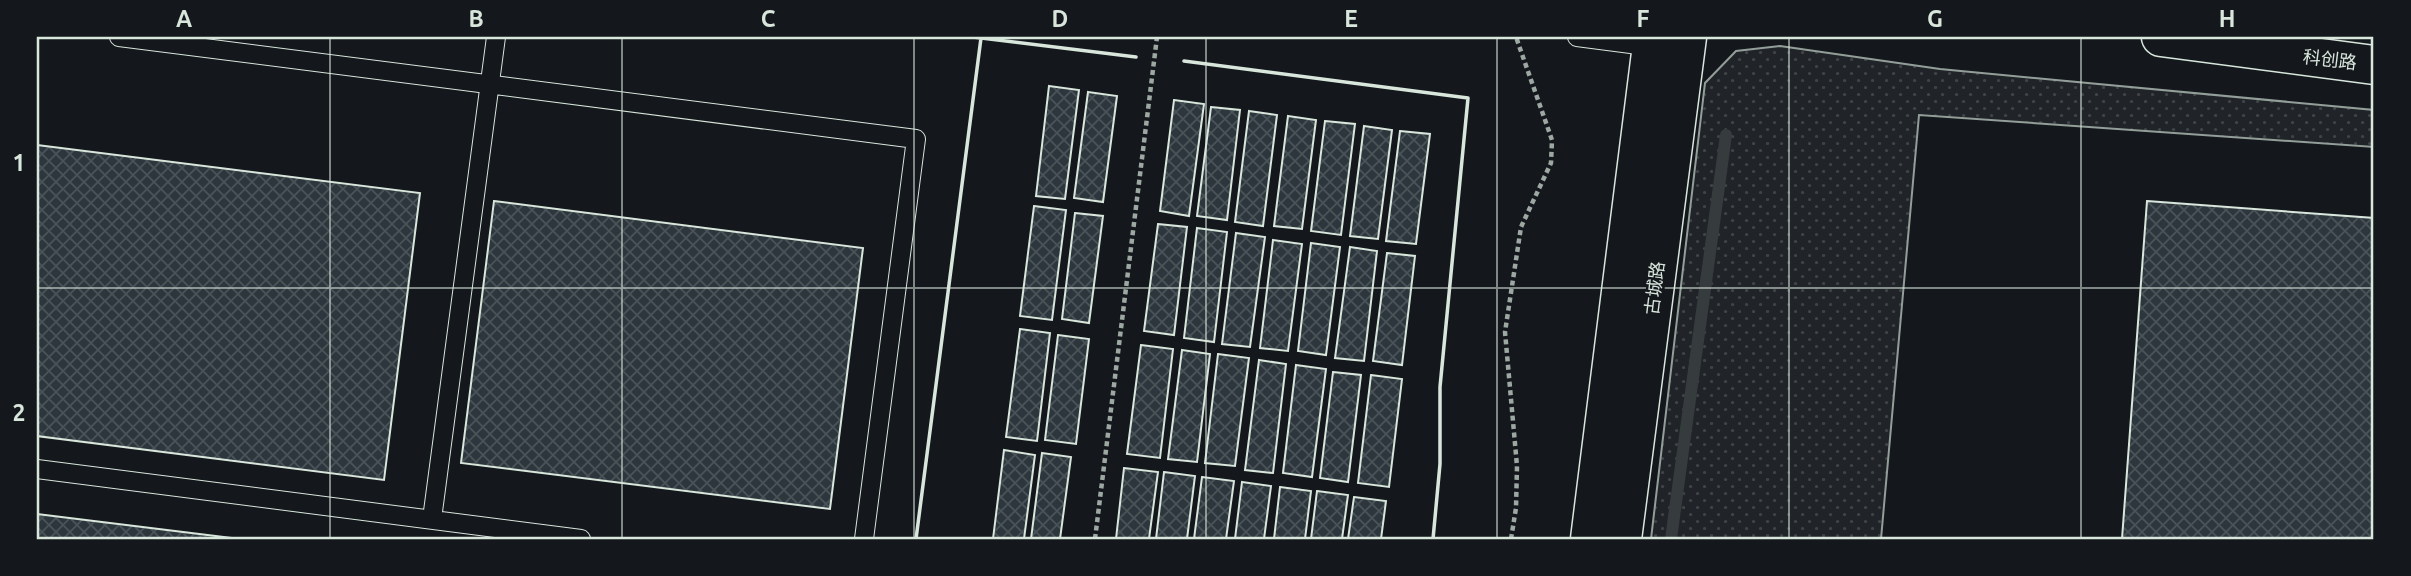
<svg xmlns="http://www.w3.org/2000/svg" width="2411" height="576" viewBox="0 0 2411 576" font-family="Ubuntu,'Noto Sans SC',sans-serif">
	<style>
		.grass { fill: url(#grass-dots); stroke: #939e99; stroke-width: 2 }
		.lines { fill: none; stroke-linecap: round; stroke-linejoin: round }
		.stream { stroke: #363b3e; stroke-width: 12 }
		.building { fill: url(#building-cross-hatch); stroke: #d8e6dc; stroke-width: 2 }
		.lane-casing { stroke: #d8e6dc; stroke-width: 20 }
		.secondary-casing { stroke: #d8e6dc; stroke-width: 41 }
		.path { stroke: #9da8a2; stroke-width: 4.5; stroke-dasharray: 5 3.5; stroke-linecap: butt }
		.lane { stroke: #14181c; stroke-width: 18 }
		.secondary { stroke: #14181c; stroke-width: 38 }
		.wall { stroke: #d8e6dc; stroke-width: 3.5 }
		.grid { fill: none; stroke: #d8e6dc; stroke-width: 2; stroke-opacity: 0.55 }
		.labels { text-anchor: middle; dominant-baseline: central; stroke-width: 5; stroke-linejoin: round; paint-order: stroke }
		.street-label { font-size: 18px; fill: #d8e6dc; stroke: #14181c }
		.neatline { fill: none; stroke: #d8e6dc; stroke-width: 2.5 }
		.grid-label { font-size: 23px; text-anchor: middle; font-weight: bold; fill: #d8e6dc }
	</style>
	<defs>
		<pattern id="grass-dots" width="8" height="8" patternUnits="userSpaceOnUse" patternTransform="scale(1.75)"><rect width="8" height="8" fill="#202428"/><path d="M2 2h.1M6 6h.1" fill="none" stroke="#404447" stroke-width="1.8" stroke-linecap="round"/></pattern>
		<pattern id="building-cross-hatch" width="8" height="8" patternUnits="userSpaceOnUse" patternTransform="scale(1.75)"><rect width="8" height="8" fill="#2c363c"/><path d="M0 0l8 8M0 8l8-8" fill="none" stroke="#4a5358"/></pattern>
	</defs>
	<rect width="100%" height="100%" fill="#14181c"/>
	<path class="grass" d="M 1780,46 L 1940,69 L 2374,110 L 2374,147 L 1919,115 L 1881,539 L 1651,539 L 1705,83 L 1736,51 Z"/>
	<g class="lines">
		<path class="stream" d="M 1671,539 L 1726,135"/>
	</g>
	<path class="building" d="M 1049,86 L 1079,90 L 1065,199 L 1036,196 Z
		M 1088,92 L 1117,96 L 1103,202 L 1074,198 Z
		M 1174,100 L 1204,104 L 1189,216 L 1160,211 Z
		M 1211,107 L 1240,110 L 1227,220 L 1197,216 Z
		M 1249,111 L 1277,115 L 1263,226 L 1235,222 Z
		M 1288,116 L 1316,120 L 1302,229 L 1274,226 Z
		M 1325,121 L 1355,124 L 1341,235 L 1311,231 Z
		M 1364,126 L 1392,130 L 1378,239 L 1350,236 Z
		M 1400,131 L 1430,134 L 1416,244 L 1386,241 Z
		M 37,145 L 420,193 L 384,480 L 37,436 Z
		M 494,201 L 863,248 L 830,509 L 461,463 Z
		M 2147,201 L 2374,218 L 2374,539 L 2122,539 Z
		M 1034,206 L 1066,210 L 1052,320 L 1020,316 Z
		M 1075,213 L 1103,216 L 1089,323 L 1062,319 Z
		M 1158,224 L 1187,227 L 1174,335 L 1144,331 Z
		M 1197,228 L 1227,232 L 1214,342 L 1184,338 Z
		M 1236,233 L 1265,237 L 1250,347 L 1222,344 Z
		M 1273,240 L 1302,244 L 1288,351 L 1260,348 Z
		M 1311,243 L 1340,247 L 1326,355 L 1298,351 Z
		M 1350,247 L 1377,251 L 1364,361 L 1335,358 Z
		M 1387,253 L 1415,256 L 1402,365 L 1373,361 Z
		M 1020,329 L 1050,333 L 1037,441 L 1006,437 Z
		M 1058,335 L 1089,339 L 1076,444 L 1045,440 Z
		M 1141,345 L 1173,349 L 1160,458 L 1127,454 Z
		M 1182,350 L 1210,354 L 1197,462 L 1168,459 Z
		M 1218,354 L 1249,358 L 1235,466 L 1205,463 Z
		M 1259,360 L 1286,364 L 1273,473 L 1245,470 Z
		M 1296,365 L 1326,369 L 1312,477 L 1283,473 Z
		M 1333,372 L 1361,375 L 1348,482 L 1320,478 Z
		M 1371,375 L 1402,379 L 1389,487 L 1358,483 Z
		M 1004,450 L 1035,455 L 1024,539 L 993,539 Z
		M 1042,453 L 1071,457 L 1060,539 L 1031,539 Z
		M 1124,468 L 1158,472 L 1149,539 L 1116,539 Z
		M 1164,472 L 1195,476 L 1187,539 L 1156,539 Z
		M 1202,477 L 1234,481 L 1226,539 L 1194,539 Z
		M 1242,482 L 1271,486 L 1264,539 L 1235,539 Z
		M 1280,487 L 1311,491 L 1305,539 L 1274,539 Z
		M 1317,491 L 1348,495 L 1342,539 L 1311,539 Z
		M 1354,497 L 1386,501 L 1381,539 L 1348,539 Z
		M 37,514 L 240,539 L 37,539 Z"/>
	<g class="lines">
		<g class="lane-casing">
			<path id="lane" d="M 119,37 L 916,139 L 864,539
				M 1577,37 L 1654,47
				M 37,469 L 581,539
				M 432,519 L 496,37"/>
		</g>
		<g class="secondary-casing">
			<path id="secondary" d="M 2161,37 L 2374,65
				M 1590,539 L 1653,37
				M 1622,539 L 1687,37"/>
		</g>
		<path class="path" d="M 1095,539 L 1157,37
			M 1511,539 L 1516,508 L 1517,466 L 1505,332 L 1521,227 L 1551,163 L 1552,140 L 1516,37"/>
		<use href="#lane" class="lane"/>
		<use href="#secondary" class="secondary"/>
		<path class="wall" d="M 973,37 L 1136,57
			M 1184,61 L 1468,98 L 1440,387 L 1440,464 L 1433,539
			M 916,539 L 981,38"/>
	</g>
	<path class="grid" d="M 330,37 L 330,539M 622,37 L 622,539M 914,37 L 914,539M 1206,37 L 1206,539M 1497,37 L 1497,539M 1789,37 L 1789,539M 2081,37 L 2081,539M 37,288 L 2374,288"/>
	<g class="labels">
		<g class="street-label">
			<text transform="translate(2330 59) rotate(7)">科创路</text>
			<text transform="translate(1654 288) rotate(-83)">古城路</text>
		</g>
	</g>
	<rect width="2411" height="576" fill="none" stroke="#14181c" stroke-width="77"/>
	<rect x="38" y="38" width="2334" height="500" class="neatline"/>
	<g class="grid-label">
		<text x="184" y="27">A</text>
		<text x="476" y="27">B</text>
		<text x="768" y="27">C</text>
		<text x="1060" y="27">D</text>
		<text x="1351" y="27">E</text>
		<text x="1643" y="27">F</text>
		<text x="1935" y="27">G</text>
		<text x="2227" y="27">H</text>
		<text x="19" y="171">1</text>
		<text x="19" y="421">2</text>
	</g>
</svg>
